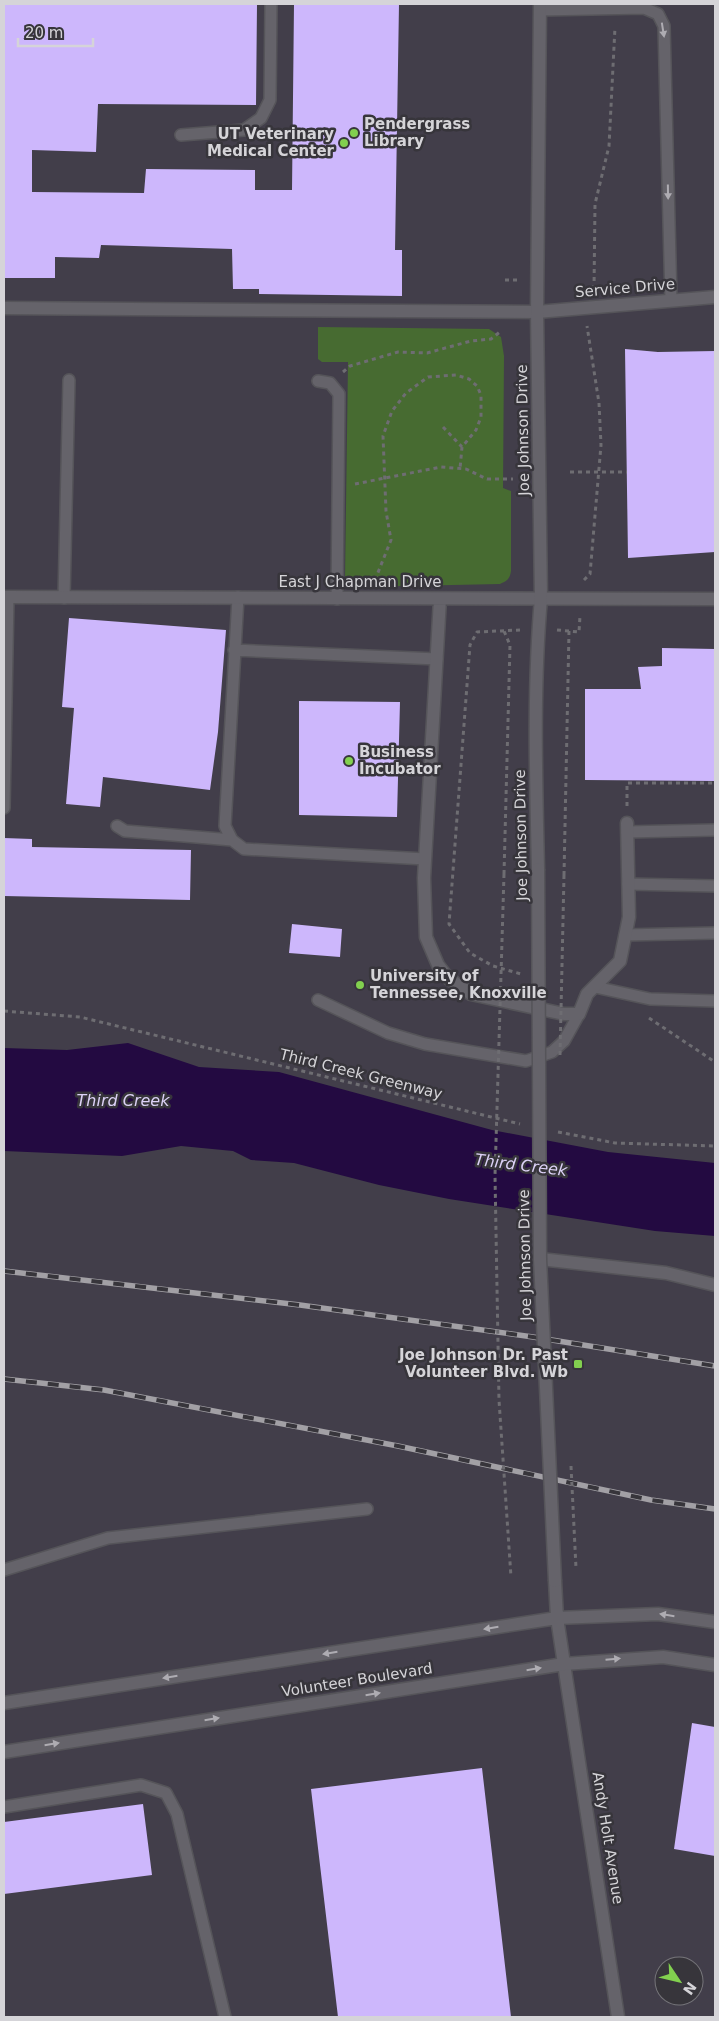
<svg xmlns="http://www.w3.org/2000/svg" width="719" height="2021" viewBox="0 0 719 2021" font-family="'DejaVu Sans',sans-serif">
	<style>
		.built { fill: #423e4a; fill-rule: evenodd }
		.green { fill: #476b31 }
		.water { fill: #230a41 }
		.building { fill: #cdb7fc }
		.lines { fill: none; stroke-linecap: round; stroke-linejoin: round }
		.lane-casing { stroke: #555459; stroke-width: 14 }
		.street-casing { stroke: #555459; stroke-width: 15 }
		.secondary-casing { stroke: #555459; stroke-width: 15 }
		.path { stroke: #6e6d72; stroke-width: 3; stroke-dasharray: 4 4; stroke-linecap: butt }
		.lane { stroke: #65636a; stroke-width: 11 }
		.street { stroke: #65636a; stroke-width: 12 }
		.secondary { stroke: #65636a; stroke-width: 12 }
		.rail-casing { stroke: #a2a0a5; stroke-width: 5.5 }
		.rail { stroke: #37353b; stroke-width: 4; stroke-dasharray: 11; stroke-linecap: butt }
		.secondary-bridge-casing { stroke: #555459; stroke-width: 15; stroke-linecap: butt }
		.path-bridge { stroke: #6e6d72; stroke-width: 3; stroke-dasharray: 4 4; stroke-linecap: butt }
		.secondary-bridge { stroke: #65636a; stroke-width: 12 }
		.oneway { fill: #aeacb2 }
		.poi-dot { fill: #82d04f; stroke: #37353b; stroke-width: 2 }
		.labels { text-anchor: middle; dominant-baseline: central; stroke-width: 5; stroke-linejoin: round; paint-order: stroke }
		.poi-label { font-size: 15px; font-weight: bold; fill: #d5d4d8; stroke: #37353b; text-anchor: start }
		.street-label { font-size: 15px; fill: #d5d4d8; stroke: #37353b }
		.water-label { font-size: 16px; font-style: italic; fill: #dcd1f6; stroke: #37353b }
	</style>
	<rect width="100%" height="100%" fill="#37353b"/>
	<path class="built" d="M 4,4 L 715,4 L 715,2017 L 4,2017 ZM 664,1966 L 694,1966 L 694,1996 L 664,1996 Z"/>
	<path class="green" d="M 318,327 L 489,329 L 501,337 L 504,356 L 503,488 L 511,491 L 511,571 C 510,579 507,581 500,584 L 357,587 L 345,579 L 348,362 L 322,362 L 318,359 Z"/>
	<path class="water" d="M 128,1043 L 199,1067 L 279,1072 L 492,1130 L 608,1152 L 715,1163 L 715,1236 L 655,1231 L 449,1199 L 379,1185 L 294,1163 L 251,1160 L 233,1151 L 181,1146 L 122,1156 L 4,1151 L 4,1048 L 67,1050 Z"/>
	<path class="building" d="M 4,4 L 257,4 L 256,105 L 98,104 L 96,152 L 32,150 L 32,192 L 144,193 L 146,169 L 255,170 L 255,190 L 292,190 L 294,4 L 399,4 L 395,250 L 402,250 L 402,296 L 259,294 L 259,289 L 233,289 L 232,249 L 101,245 L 99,258 L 55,257 L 55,278 L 4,278 Z
		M 625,349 L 658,352 L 715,351 L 715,552 L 628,558 Z
		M 69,618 L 226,630 L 218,732 L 210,790 L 103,777 L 100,807 L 66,804 L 74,708 L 62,707 Z
		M 662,648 L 715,649 L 715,781 L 585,780 L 585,689 L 641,689 L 638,667 L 662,666 Z
		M 299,701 L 400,702 L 397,817 L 299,815 Z
		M 4,838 L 32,839 L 32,847 L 191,850 L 190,900 L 4,896 Z
		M 292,924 L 342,929 L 340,957 L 289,953 Z
		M 692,1723 L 715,1727 L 715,1856 L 674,1849 Z
		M 482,1768 L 511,2017 L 338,2017 L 311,1789 Z
		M 143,1804 L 152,1875 L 4,1894 L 4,1822 Z"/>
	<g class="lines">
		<g class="lane-casing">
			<path id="lane" d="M 540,10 L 644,8 L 658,14 L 664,26 L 671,300
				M 181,135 L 244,130 L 261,118 L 270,100 L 271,4
				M 318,381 L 330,383 L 339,394 L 337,599
				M 238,597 L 225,826 L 232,840 L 244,849 L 425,859
				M 64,598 L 69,380
				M 234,650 L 437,659
				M 4,808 L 8,597
				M 117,826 L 125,831 L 232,840
				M 627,832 L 715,830
				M 628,884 L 715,886
				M 625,935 L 715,933
				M 595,987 L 650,999 L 715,1001
				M 318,1000 L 388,1033 L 425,1044 L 526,1061 L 552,1052 L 564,1041 L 579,1014
				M 4,1570 L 108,1538 L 367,1509
				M 4,1807 L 141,1785 L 166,1793 L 177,1814 L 225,2017"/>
		</g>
		<g class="street-casing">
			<path id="street" d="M 4,308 L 537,312 L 715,297
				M 4,597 L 715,599
				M 440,599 L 424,878 L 426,937 L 438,965 L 448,978 L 471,994 L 564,1014 L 579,1014 L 587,994 L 620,961 L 629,917 L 627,823
				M 564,1664 L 618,2017"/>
		</g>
		<g class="secondary-casing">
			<path id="secondary" d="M 538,869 C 536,779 533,688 541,598 L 537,312 L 540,4
				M 540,1259 L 666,1273 L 715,1285
				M 555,1581 L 557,1618 L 564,1664
				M 4,1703 L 557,1618 L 658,1614 L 715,1622
				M 4,1752 L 564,1664 L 663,1657 L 715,1665"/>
		</g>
		<path class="path" d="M 505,280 L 520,280
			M 594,289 L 595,204 L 609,146 L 615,27
			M 343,372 L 350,366 L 398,352 L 427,353 L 471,341 L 491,339 L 501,331
			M 443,427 L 462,447
			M 570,472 L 627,472
			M 355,484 L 441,467 L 466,469 L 487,479 L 513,479
			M 375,580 L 391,540 L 386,511 L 383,436 L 392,411 L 406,393 L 428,377 L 456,375 L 469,379 L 477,386 L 481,395 L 481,417 L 476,430 L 462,447 L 460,469
			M 584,580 L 590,574 L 601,445 L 599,403 L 587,326
			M 520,630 L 477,632 L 470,645 L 449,924 L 470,953 L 493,966 L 521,974
			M 557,630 L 579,632 L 580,616
			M 627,806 L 627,783 L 715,783
			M 504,874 L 510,645 L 504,631
			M 564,875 L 569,631
			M 4,1011 L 80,1017 L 520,1124
			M 649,1018 L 715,1062
			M 558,1132 L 615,1143 L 715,1146"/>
		<use href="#lane" class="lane"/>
		<use href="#street" class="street"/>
		<use href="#secondary" class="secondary"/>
		<g class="rail-casing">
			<path id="rail" d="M 4,1271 L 300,1305 L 533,1337 L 715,1366
				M 4,1379 L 104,1390 L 398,1446 L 651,1500 L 715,1509"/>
		</g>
		<use href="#rail" class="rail"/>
		<g class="secondary-bridge-casing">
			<path id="secondary-bridge" d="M 538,869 L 540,1259 L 555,1581"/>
		</g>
		<path class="path-bridge" d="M 504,874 L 495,1175 L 499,1400 L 511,1577
			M 560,1055 L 564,875
			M 571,1466 L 576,1568"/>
		<use href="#secondary-bridge" class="secondary-bridge"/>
	</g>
	<defs><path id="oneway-solid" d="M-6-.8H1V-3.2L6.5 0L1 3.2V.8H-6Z" transform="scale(1.25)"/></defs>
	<g class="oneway">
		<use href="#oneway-solid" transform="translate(663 30) rotate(81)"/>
		<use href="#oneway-solid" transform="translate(668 192) rotate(89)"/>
		<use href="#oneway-solid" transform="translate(667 1615) rotate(-171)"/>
		<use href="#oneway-solid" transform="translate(491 1628) rotate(171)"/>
		<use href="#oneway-solid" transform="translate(330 1653) rotate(171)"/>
		<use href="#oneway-solid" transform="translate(613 1659) rotate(-5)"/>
		<use href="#oneway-solid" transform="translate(534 1669) rotate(-9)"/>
		<use href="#oneway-solid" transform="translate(170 1677) rotate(171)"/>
		<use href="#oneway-solid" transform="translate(373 1694) rotate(-9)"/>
		<use href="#oneway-solid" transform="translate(212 1719) rotate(-9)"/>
		<use href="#oneway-solid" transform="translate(52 1744) rotate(-9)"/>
	</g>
	<g class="poi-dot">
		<circle cx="354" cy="133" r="5"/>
		<circle cx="344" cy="143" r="5"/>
		<circle cx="349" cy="761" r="5"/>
		<circle cx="360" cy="985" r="5"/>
		<rect x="573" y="1359" width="10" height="10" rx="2.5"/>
	</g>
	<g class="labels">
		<g class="poi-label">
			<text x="364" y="124">Pendergrass<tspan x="364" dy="17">Library</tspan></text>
			<text x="334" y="134" text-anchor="end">UT Veterinary<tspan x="334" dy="17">Medical Center</tspan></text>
			<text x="359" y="752">Business<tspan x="359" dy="17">Incubator</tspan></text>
			<text x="370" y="976">University of<tspan x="370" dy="17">Tennessee, Knoxville</tspan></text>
			<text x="568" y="1355" text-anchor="end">Joe Johnson Dr. Past<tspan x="568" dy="17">Volunteer Blvd. Wb</tspan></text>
		</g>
		<g class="street-label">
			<text transform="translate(625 288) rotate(-5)">Service Drive</text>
			<text transform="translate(523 430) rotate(-91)">Joe Johnson Drive</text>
			<text x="360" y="582">East J Chapman Drive</text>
			<text transform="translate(521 835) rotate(-91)">Joe Johnson Drive</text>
			<text transform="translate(361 1074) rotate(14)">Third Creek Greenway</text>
			<text transform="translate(525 1255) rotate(-91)">Joe Johnson Drive</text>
			<text transform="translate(357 1680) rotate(-9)">Volunteer Boulevard</text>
			<text transform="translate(608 1838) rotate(81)">Andy Holt Avenue</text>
		</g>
		<g class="water-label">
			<text x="123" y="1100">Third Creek</text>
			<text transform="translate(521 1165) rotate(7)">Third Creek</text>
		</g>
	</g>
	<rect width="719" height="2021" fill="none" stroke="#d5d4d8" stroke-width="10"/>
	<g transform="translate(679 1981) rotate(125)"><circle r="24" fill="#37353b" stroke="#76757a"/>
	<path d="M0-4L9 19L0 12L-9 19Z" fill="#82d04f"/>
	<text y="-8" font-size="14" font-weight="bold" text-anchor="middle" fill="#d5d4d8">N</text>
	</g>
	<path d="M18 38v8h75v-8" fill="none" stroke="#d5d4d8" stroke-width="2.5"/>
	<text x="25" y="38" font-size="15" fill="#d5d4d8" stroke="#37353b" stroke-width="4" paint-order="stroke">20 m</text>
</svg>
